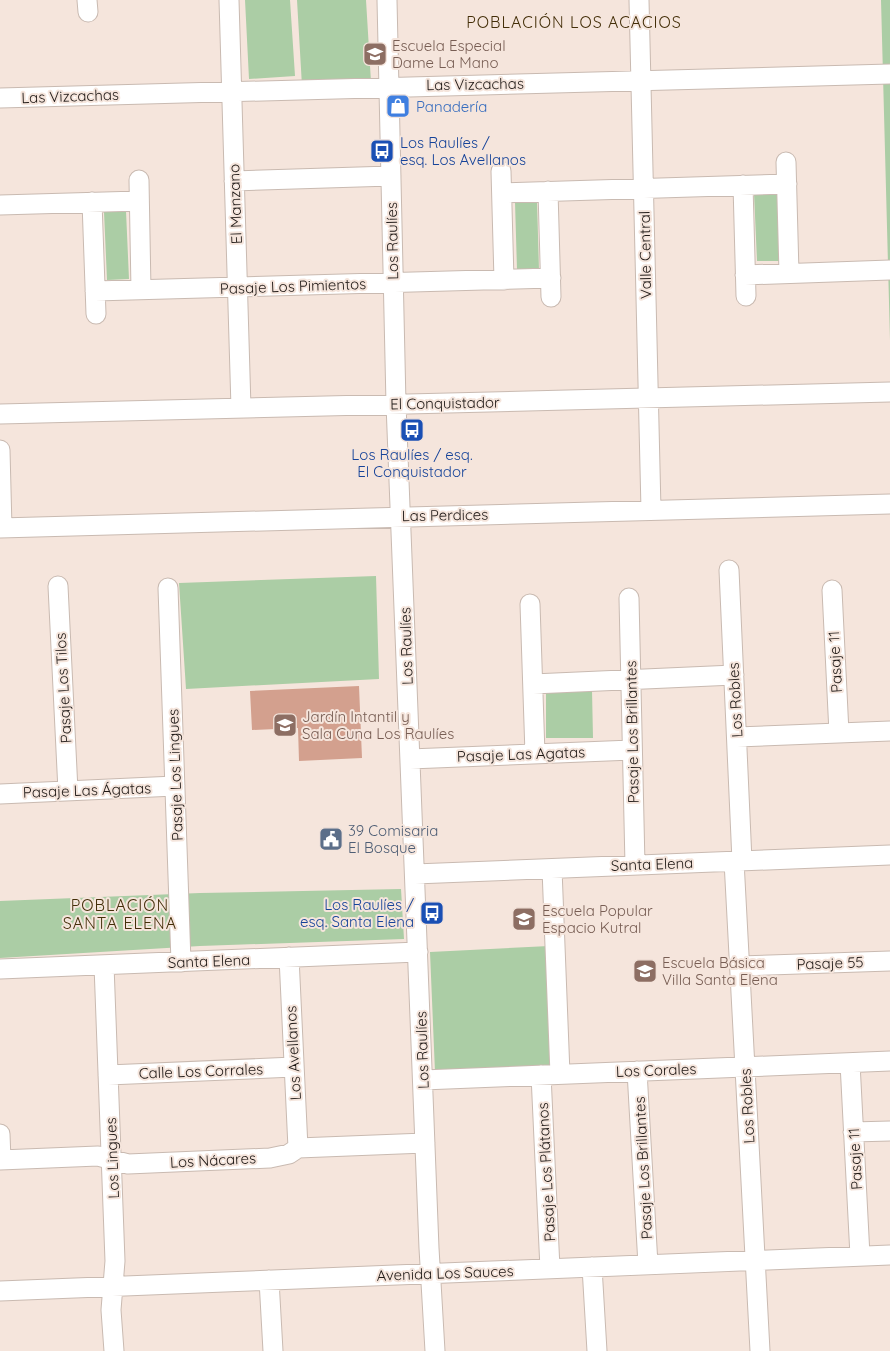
<svg xmlns="http://www.w3.org/2000/svg" width="890" height="1351" viewBox="0 0 890 1351" font-family="Quicksand,sans-serif">
	<style>
		.green { fill: #abcda5 }
		.building { fill: #d3a08e }
		.lines { fill: none; stroke-linecap: round; stroke-linejoin: round }
		.minor-casing { stroke: #c9bab1; stroke-width: 21 }
		.minor { stroke: #fff; stroke-width: 19 }
		.labels { text-anchor: middle; dominant-baseline: central; stroke-width: 4; stroke-linejoin: round; paint-order: stroke }
		.education-label { font-size: 15px; fill: #785e54; stroke: #f5e5dc; text-anchor: start }
		.street-label { font-size: 15px; fill: #1e1815; stroke: #f5e5dc }
		.shop-label { font-size: 15px; fill: #366cbe; stroke: #f5e5dc; text-anchor: start }
		.transit-label { font-size: 15px; fill: #164399; stroke: #f5e5dc; text-anchor: start }
		.service-label { font-size: 15px; fill: #4e5e75; stroke: #f5e5dc; text-anchor: start }
		.neighbourhood-label { font-size: 16px; letter-spacing: 1px; fill: #442f09; stroke: #f5e5dc }
	</style>
	<rect width="100%" height="100%" fill="#f5e5dc"/>
	<path class="green" d="M 245,0 L 290,0 L 295,76 L 249,79 Z
		M 297,0 L 366,0 L 371,82 L 302,86 Z
		M 881,0 L 890,0 L 890,340 Z
		M 777,192 L 779,261 L 757,261 L 754,193 Z
		M 537,201 L 539,270 L 517,270 L 515,202 Z
		M 126,211 L 129,279 L 107,280 L 104,212 Z
		M 376,576 L 379,679 L 186,689 L 179,583 Z
		M 546,690 L 592,690 L 593,738 L 546,738 Z
		M 401,889 L 404,939 L 200,946 L 0,958 L 0,901 L 200,893 Z
		M 549,946 L 554,1066 L 435,1072 L 430,952 Z"/>
	<path class="building" d="M 359,686 L 362,758 L 299,761 L 298,728 L 252,730 L 250,691 Z"/>
	<g class="lines">
		<g class="minor-casing">
			<path id="minor" d="M 87,0 L 88,12
				M 229,0 L 241,408
				M 387,0 L 396,404 L 429,1248 L 435,1351
				M 639,0 L 651,510
				M 0,98 L 890,74
				M 786,162 L 789,273
				M 501,171 L 504,280
				M 139,180 L 141,290
				M 234,181 L 391,176
				M 743,185 L 746,296
				M 548,191 L 551,297
				M 502,193 L 787,184
				M 92,202 L 96,314
				M 0,205 L 139,201
				M 745,275 L 890,270
				M 95,291 L 551,278
				M 0,414 L 890,392
				M 0,450 L 2,528
				M 0,528 L 890,504
				M 729,570 L 742,861
				M 58,586 L 68,791
				M 168,588 L 181,962
				M 832,590 L 839,733
				M 629,598 L 635,865
				M 530,604 L 535,754
				M 533,684 L 734,675
				M 737,737 L 890,731
				M 410,759 L 632,750
				M 0,794 L 175,786
				M 734,861 L 760,1351
				M 552,869 L 560,1074
				M 415,874 L 890,855
				M 289,957 L 298,1148
				M 104,965 L 115,1261 L 111,1310 L 114,1351
				M 739,966 L 890,961
				M 0,969 L 418,952
				M 850,1063 L 860,1256
				M 637,1071 L 648,1265
				M 108,1075 L 294,1067
				M 541,1075 L 550,1269
				M 423,1080 L 890,1061
				M 853,1132 L 890,1131
				M 0,1134 L 1,1160
				M 0,1160 L 98,1156 L 128,1164 L 270,1158 L 289,1154 L 298,1148 L 425,1143
				M 592,1267 L 597,1351
				M 269,1280 L 273,1351
				M 0,1291 L 890,1255"/>
		</g>
		<use href="#minor" class="minor"/>
	</g>
	<defs>
		<g id="school-square" transform="scale(1.25)"><rect x="-9" y="-9" width="18" height="18" rx="4" fill="#8d6e63" stroke="#f5e5dc"/><path d="M0-5L7-2L0 1L-7-2ZM-4 1L0 2.5L4 1V4Q0 6-4 4Z" fill="#fff"/></g>
		<g id="shop-square" transform="scale(1.25)"><rect x="-9" y="-9" width="18" height="18" rx="4" fill="#3f7fe0" stroke="#f5e5dc"/><path d="M-5-2.5h2.3a2.7 3.5 0 0 1 5.4 0H5L5.5 6h-11ZM-1.5-2.5h3a1.5 2.3 0 0 0-3 0Z" fill="#fff"/></g>
		<g id="bus-square" transform="scale(1.25)"><rect x="-9" y="-9" width="18" height="18" rx="4" fill="#1a4fb4" stroke="#f5e5dc"/><path d="M-5-6H5V4H4V6H2V4H-2V6H-4V4H-5ZM-3.5-4V0h7V-4ZM-3.5 1.2v1.5H-2V1.2ZM2 1.2v1.5H3.5V1.2Z" fill="#fff"/></g>
		<g id="civic-square" transform="scale(1.25)"><rect x="-9" y="-9" width="18" height="18" rx="4" fill="#5c6f8a" stroke="#f5e5dc"/><path d="M-.6-6.5H3V-4.5H.6V-3L4-1V1h2V6H-6V1h2V-1L-.6-3ZM-1.2 2.5V6h2.4V2.5Z" fill="#fff"/></g>
	</defs>
	<g fill-rule="evenodd">
		<use href="#school-square" x="375" y="54"/>
		<use href="#shop-square" x="398" y="106"/>
		<use href="#bus-square" x="382" y="151"/>
		<use href="#bus-square" x="412" y="430"/>
		<use href="#school-square" x="285" y="725"/>
		<use href="#civic-square" x="331" y="839"/>
		<use href="#bus-square" x="432" y="913"/>
		<use href="#school-square" x="524" y="919"/>
		<use href="#school-square" x="645" y="971"/>
	</g>
	<g class="labels">
		<g class="education-label">
			<text x="392" y="45">Escuela Especial<tspan x="392" dy="17">Dame La Mano</tspan></text>
			<text x="302" y="716">Jardín Intantil y<tspan x="302" dy="17">Sala Cuna Los Raulíes</tspan></text>
			<text x="542" y="910">Escuela Popular<tspan x="542" dy="17">Espacio Kutral</tspan></text>
			<text x="662" y="962">Escuela Básica<tspan x="662" dy="17">Villa Santa Elena</tspan></text>
		</g>
		<g class="street-label">
			<text transform="translate(475 84) rotate(-1)">Las Vizcachas</text>
			<text transform="translate(70 96) rotate(-2)">Las Vizcachas</text>
			<text transform="translate(235 204) rotate(-92)">El Manzano</text>
			<text transform="translate(392 241) rotate(-91)">Los Raulíes</text>
			<text transform="translate(645 255) rotate(-91)">Valle Central</text>
			<text transform="translate(293 286) rotate(-2)">Pasaje Los Pimientos</text>
			<text transform="translate(445 403) rotate(-1)">El Conquistador</text>
			<text transform="translate(445 515) rotate(-1)">Las Perdices</text>
			<text transform="translate(406 646) rotate(-92)">Los Raulíes</text>
			<text transform="translate(835 662) rotate(-93)">Pasaje 11</text>
			<text transform="translate(63 688) rotate(-93)">Pasaje Los Tilos</text>
			<text transform="translate(735 700) rotate(-93)">Los Robles</text>
			<text transform="translate(632 732) rotate(-91)">Pasaje Los Brillantes</text>
			<text transform="translate(521 754) rotate(-2)">Pasaje Las Agatas</text>
			<text transform="translate(175 775) rotate(-92)">Pasaje Los Lingues</text>
			<text transform="translate(87 790) rotate(-2)">Pasaje Las Ágatas</text>
			<text transform="translate(652 864) rotate(-2)">Santa Elena</text>
			<text transform="translate(209 961) rotate(-2)">Santa Elena</text>
			<text transform="translate(830 963) rotate(-2)">Pasaje 55</text>
			<text transform="translate(422 1050) rotate(-92)">Los Raulíes</text>
			<text transform="translate(293 1053) rotate(-93)">Los Avellanos</text>
			<text transform="translate(656 1070) rotate(-2)">Los Corales</text>
			<text transform="translate(201 1071) rotate(-2)">Calle Los Corrales</text>
			<text transform="translate(747 1106) rotate(-93)">Los Robles</text>
			<text transform="translate(112 1158) rotate(-92)">Los Lingues</text>
			<text transform="translate(855 1159) rotate(-93)">Pasaje 11</text>
			<text transform="translate(213 1160) rotate(-3)">Los Nácares</text>
			<text transform="translate(643 1168) rotate(-93)">Pasaje Los Brillantes</text>
			<text transform="translate(546 1172) rotate(-93)">Pasaje Los Plátanos</text>
			<text transform="translate(445 1273) rotate(-2)">Avenida Los Sauces</text>
		</g>
		<g class="shop-label">
			<text x="416" y="106">Panadería</text>
		</g>
		<g class="transit-label">
			<text x="400" y="142">Los Raulíes /<tspan x="400" dy="17">esq. Los Avellanos</tspan></text>
			<text x="412" y="454" text-anchor="middle">Los Raulíes / esq.<tspan x="412" dy="17">El Conquistador</tspan></text>
			<text x="414" y="904" text-anchor="end">Los Raulíes /<tspan x="414" dy="17">esq. Santa Elena</tspan></text>
		</g>
		<g class="service-label">
			<text x="348" y="830">39 Comisaria<tspan x="348" dy="17">El Bosque</tspan></text>
		</g>
		<g class="neighbourhood-label">
			<text x="574" y="22">POBLACIÓN LOS ACACIOS</text>
			<text x="120" y="905">POBLACIÓN<tspan x="120" dy="18">SANTA ELENA</tspan></text>
		</g>
	</g>
</svg>
